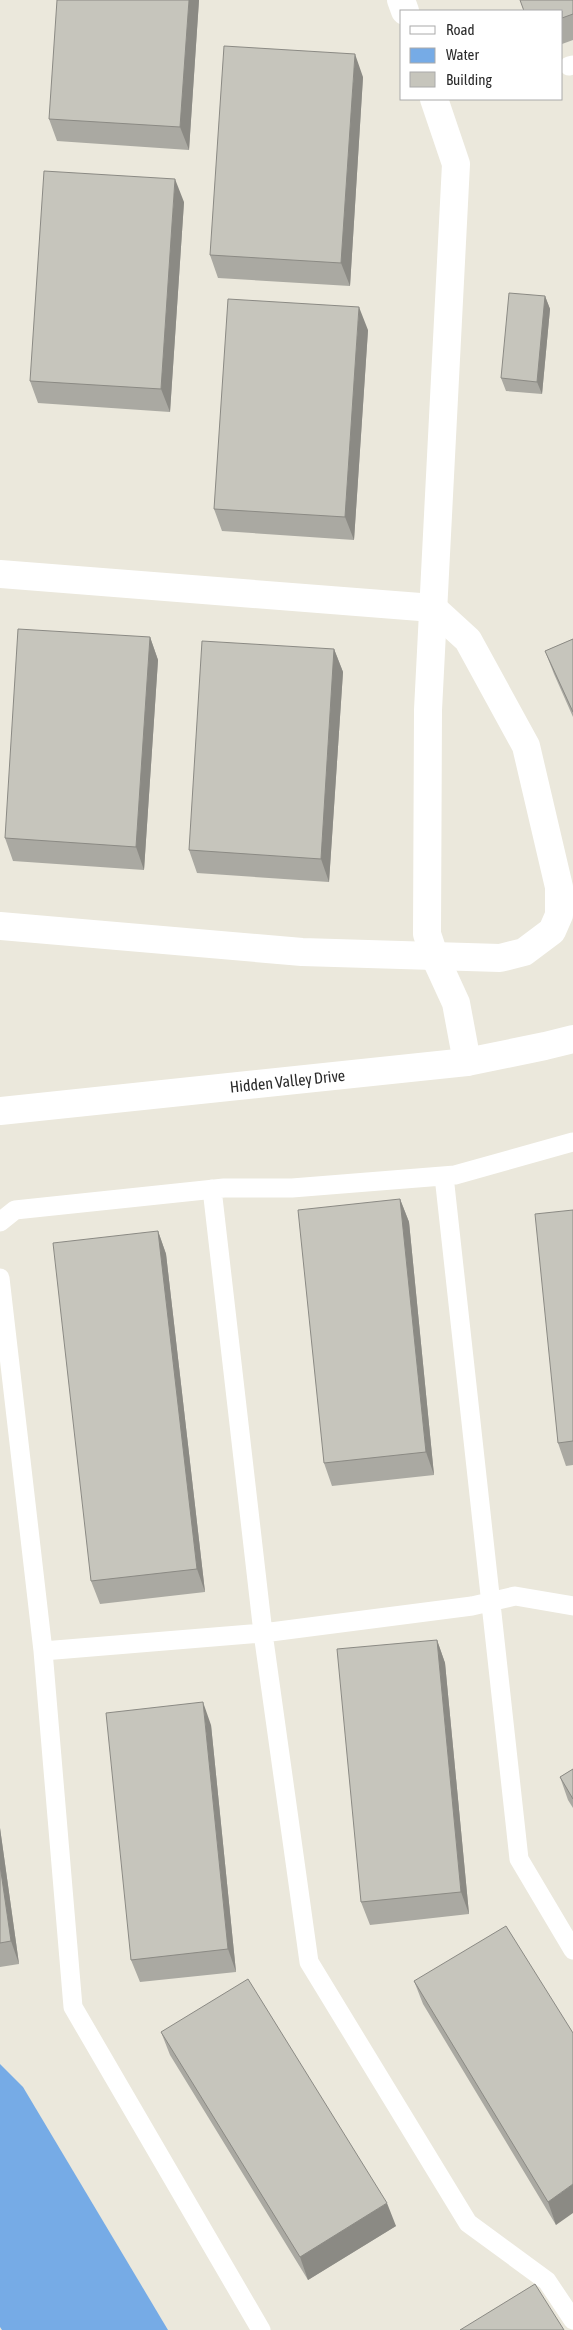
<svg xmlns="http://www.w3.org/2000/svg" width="573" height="2330" viewBox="0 0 573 2330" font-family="'Asap Condensed',sans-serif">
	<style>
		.water { fill: #76abe6 }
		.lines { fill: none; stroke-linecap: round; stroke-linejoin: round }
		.service { stroke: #fff; stroke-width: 19 }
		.minor { stroke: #fff; stroke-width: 28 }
		.wall { fill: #aaa9a2 }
		.shaded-wall { fill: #8b8a84 }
		.building { fill: #c6c5bc; stroke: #8b8a84 }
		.labels { text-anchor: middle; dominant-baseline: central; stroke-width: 4; stroke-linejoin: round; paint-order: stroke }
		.street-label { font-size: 16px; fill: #2a2a2a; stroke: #fff }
	</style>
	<rect width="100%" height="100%" fill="#ebe8dc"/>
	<path class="water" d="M 0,2064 L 23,2087 L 168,2330 L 2,2330 L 0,2327 Z"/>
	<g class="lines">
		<path class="service" d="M 569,66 L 573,65
			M 444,1176 L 519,1859 L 573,1950
			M 212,1189 L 263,1633 L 309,1962 L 468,2223 L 547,2281 L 573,2320
			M 0,1222 L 15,1210 L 224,1188 L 292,1188 L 455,1175 L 573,1142
			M 0,1278 L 43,1651 L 263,1633 L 472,1606 L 515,1596 L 573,1606
			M 43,1651 L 73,2007 L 261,2330"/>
		<g class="minor">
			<path d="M 401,0 L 405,11"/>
			<path d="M 434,99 L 456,164 L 428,710 L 427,934 L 434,955 L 456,1003 L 467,1062"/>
			<path d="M 0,574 L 433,608 L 468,640 L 526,746 L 559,887 L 559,915 L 552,931 L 524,952 L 500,958 L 302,952 L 0,926"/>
			<path id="s1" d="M 0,1111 L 467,1062 L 545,1046 L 573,1039"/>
		</g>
	</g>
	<path class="wall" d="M 199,0 L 189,150 L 57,141 L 49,119 Z
		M 573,0 L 573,40 L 562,44 L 562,11 Z
		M 363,77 L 350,286 L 218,278 L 210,255 Z
		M 184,202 L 170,412 L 38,403 L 30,381 Z
		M 545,296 L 550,309 L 542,394 L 506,391 L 501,378 Z
		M 368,330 L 354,540 L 222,531 L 214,509 Z
		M 150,637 L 158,660 L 144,870 L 13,861 L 5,838 Z
		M 573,639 L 573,717 L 554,674 L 545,651 Z
		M 334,649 L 343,672 L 329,882 L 197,873 L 189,850 Z
		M 400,1199 L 409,1222 L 434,1475 L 332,1486 L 324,1463 Z
		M 573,1210 L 573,1465 L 566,1466 L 558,1443 Z
		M 158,1231 L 166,1254 L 205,1592 L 100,1604 L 91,1581 Z
		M 437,1640 L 445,1663 L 469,1914 L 370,1925 L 361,1902 Z
		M 211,1725 L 236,1972 L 140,1982 L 131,1960 Z
		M 573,1769 L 573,1808 L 568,1800 L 560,1777 Z
		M 0,1828 L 19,1964 L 0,1967 Z
		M 414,1981 L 573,2033 L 556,2225 L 423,2004 Z
		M 161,2032 L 396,2226 L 308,2280 L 170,2055 Z"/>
	<path class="shaded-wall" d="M 189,0 L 199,0 L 189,150 L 180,127 Z
		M 355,54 L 363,77 L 350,286 L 341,263 Z
		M 175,179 L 184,202 L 170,412 L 161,389 Z
		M 545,296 L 550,309 L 542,394 L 537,382 Z
		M 359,307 L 368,330 L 354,540 L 345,517 Z
		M 150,637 L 158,660 L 144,870 L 136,847 Z
		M 334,649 L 343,672 L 329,882 L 321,859 Z
		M 400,1199 L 409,1222 L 434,1475 L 426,1452 Z
		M 158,1231 L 166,1254 L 205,1592 L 197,1569 Z
		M 437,1640 L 445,1663 L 469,1914 L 461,1892 Z
		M 203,1702 L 211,1725 L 236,1972 L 228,1949 Z
		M 0,1828 L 19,1964 L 11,1941 L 0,1865 Z
		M 573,2184 L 573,2213 L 556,2225 L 548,2202 Z
		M 387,2203 L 396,2226 L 308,2280 L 300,2257 Z"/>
	<path class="building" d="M 57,0 L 189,0 L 180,127 L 49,119 Z
		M 520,0 L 573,0 L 573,14 L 562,18 L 562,11 L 524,11 Z
		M 224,46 L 355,54 L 341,263 L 210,255 Z
		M 44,171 L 175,179 L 161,389 L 30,381 Z
		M 509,293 L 545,296 L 537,382 L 501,378 Z
		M 228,299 L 359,307 L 345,517 L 214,509 Z
		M 18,629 L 150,637 L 136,847 L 5,838 Z
		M 573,639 L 573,712 L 545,651 Z
		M 202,641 L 334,649 L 321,859 L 189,850 Z
		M 400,1199 L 426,1452 L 324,1463 L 298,1210 Z
		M 573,1210 L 573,1441 L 558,1443 L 535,1214 Z
		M 158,1231 L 197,1569 L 91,1581 L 53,1243 Z
		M 437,1640 L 461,1892 L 361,1902 L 337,1649 Z
		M 203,1702 L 228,1949 L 131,1960 L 106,1713 Z
		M 573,1769 L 573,1799 L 560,1777 Z
		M 0,1865 L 11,1941 L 0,1943 Z
		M 506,1926 L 573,2033 L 573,2184 L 548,2202 L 414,1981 Z
		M 248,1979 L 387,2203 L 300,2257 L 161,2032 Z
		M 535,2284 L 564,2330 L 460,2330 Z"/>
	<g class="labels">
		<g class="street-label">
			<text stroke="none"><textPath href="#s1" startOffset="289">Hidden Valley Drive</textPath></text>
		</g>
	</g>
	<rect x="400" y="10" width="162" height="90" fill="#ffffff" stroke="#aaaaaa"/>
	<rect x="410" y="26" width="25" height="8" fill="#ffffff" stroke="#aaaaaa"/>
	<text x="446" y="35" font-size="15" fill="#2a2a2a">Road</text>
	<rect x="410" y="48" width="25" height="15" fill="#76abe6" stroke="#aaaaaa"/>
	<text x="446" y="60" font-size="15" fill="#2a2a2a">Water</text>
	<rect x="410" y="72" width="25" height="15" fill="#c6c5bc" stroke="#aaaaaa"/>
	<text x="446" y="85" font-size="15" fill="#2a2a2a">Building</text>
</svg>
